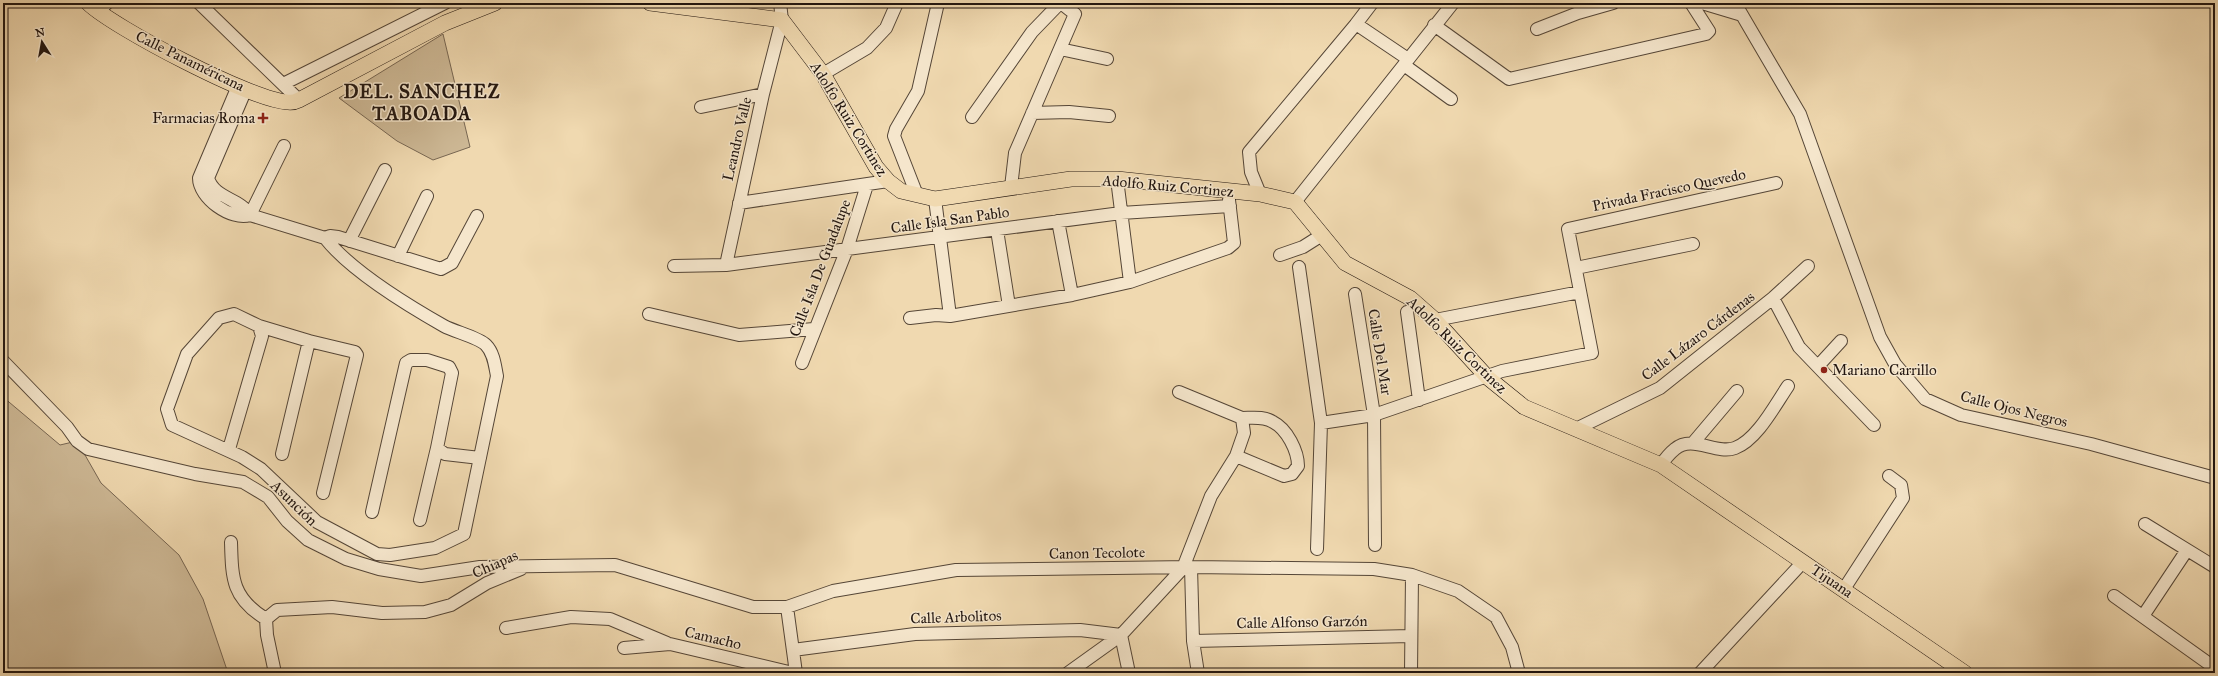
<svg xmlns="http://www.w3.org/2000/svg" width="2218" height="676" viewBox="0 0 2218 676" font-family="'IM FELL Great Primer',serif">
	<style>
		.green { fill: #cdb895; stroke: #776652 }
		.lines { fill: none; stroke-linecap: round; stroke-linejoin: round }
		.minor-casing { stroke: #554637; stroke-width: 14 }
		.major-casing { stroke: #21150f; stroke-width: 16 }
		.minor { stroke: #f5e6cc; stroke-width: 12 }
		.major { stroke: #f0d9b0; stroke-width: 15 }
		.poi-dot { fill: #8f2418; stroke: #f5e6cc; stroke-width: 1.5 }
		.labels { text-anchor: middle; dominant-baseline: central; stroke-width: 3; stroke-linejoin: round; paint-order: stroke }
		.street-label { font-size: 15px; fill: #21150f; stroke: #f5e6cc }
		.poi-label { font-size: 15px; fill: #21150f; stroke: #f5e6cc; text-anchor: end }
		.district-label { font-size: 19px; font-weight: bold; letter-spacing: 1px; fill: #21150f; stroke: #f5e6cc }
	</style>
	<rect width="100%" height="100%" fill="#f0d9b0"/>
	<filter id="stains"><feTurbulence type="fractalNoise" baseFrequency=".005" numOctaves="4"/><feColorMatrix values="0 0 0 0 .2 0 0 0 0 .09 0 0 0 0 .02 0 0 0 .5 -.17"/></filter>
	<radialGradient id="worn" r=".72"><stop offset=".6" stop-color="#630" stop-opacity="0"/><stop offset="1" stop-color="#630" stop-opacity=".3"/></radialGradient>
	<path class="green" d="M 443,34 L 470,147 L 433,160 L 397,141 L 339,98 Z
		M 3,397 L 60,445 L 77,441 L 101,483 L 179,555 L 203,599 L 228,673 L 3,673 Z"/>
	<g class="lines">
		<g class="minor-casing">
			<path id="minor" d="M 199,3 L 299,100
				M 1702,3 L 1742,15
				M 1735,3 L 1800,114 L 1880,337 L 1895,364 L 1925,399 L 1961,415 L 2091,444 L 2215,478
				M 98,12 L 107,3
				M 1356,24 L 1372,3
				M 1434,25 L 1509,79 L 1706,34 L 1709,31 L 1691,3
				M 1537,29 L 1578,13 L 1613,3
				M 1060,49 L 1107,59
				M 1404,65 L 1451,99
				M 823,74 L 867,48 L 886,28 L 897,3
				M 283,84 L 445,3
				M 238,86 L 199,178 C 199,198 231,221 250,215 L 325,238 L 330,236 L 338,237 L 441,269 L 452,263 L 477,216
				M 246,89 L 208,178 C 214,199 240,198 250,215
				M 701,107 L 763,94
				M 1032,113 L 1069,112 L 1109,116
				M 972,117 L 1032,32 L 1060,3
				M 1117,179 L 1130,282
				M 1011,187 L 1015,153 L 1075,14 L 1061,3
				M 1260,194 L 1251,172 L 1249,152 L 1356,24 L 1408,59
				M 917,195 L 894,136 L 896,129 L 918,91 L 938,3
				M 935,199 L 950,316
				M 1295,202 L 1453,3
				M 739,203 L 888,181
				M 250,215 L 284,146
				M 1058,221 L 1072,295
				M 997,230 L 1009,306
				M 350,241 L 352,235 L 385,170
				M 1280,255 L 1303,247 L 1322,235
				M 398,256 L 427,196
				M 726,265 L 763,94 L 782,20 L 780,3
				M 674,266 L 726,265 L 1121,213 L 1230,206
				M 1299,267 L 1321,423 L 1317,549
				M 1576,268 L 1693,244
				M 1355,294 L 1374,415 L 1375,545
				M 1773,298 L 1799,347 L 1874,425
				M 1407,312 L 1419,400
				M 649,314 L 739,335 L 814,329
				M 910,318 L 936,315 L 950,316 L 1072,295 L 1130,282 L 1228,248 L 1234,243 L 1229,200
				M 1435,320 L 1580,292
				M 259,326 L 309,341 L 282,454
				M 309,341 L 355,352 L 357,355 L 323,493
				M 3,361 L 67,427 L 77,441 L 88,449 L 195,474 L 243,482 L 268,497 L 287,521 L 308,540 L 346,559 L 379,569 L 421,576 L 480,567 L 615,565 L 753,607 L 787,607 L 833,591 L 956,570 L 1191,567 L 1374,569 L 1412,575 L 1458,591 L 1496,617 L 1512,647 L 1519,673
				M 802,363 L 847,249 L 867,185
				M 1818,366 L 1841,341
				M 1321,423 L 1374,415 L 1502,371 L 1592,353 L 1568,229 L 1776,183
				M 1578,428 L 1660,388 L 1773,298 L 1808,266
				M 1693,443 L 1737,391
				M 229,449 L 262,336 L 259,326 L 234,314 L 219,318 L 187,354 L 167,409 L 172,425 L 242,457 L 261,469 L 317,522 L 377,554 L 390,555 L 435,548 L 464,534 L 497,376 C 495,366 494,353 486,345 C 478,337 455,332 444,326 C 407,305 351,271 325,238
				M 1236,456 L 1284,476 L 1292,474 L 1298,466 C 1298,451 1287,429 1273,422 C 1264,416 1252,418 1242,418
				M 1661,465 C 1665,459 1670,453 1675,449 C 1692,434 1716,455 1735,448 C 1757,440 1775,405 1788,386
				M 372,512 L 406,363 L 411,360 L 427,360 L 449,367 L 452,373 L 437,448 L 445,454 L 480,458
				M 420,520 L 437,448
				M 2145,524 L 2215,567
				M 231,542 C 232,579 232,598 266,619
				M 1191,567 L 1193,641 L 1198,673
				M 1844,589 L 1903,498 L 1901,485 L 1889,476
				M 2114,596 L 2215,668
				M 787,607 L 796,673
				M 2143,616 L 2187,550
				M 266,619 L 277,610 L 332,607 L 382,613 L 425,612 L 451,605 L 487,583 L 521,569
				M 266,619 L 267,635 L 275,673
				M 506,628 L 571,617 L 610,619 L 667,643
				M 1121,635 L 1129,673
				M 1193,641 L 1411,636
				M 624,648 L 670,644 L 793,673
				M 793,650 L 915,634 L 1080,630 L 1121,635
				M 1068,673 L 1121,635 L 1183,568 L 1211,496 L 1236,456 L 1244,433 L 1242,418 L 1179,392
				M 1411,673 L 1412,575
				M 1700,673 L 1803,562"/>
		</g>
		<g class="major-casing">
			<path id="major" d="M 88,3 C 114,28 252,100 287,102 C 292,103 295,102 299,100 L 445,23 L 495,3
				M 650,3 L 782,20 L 823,74 L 876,167 L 888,181 L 901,191 L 935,199 L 1071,179 L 1117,179 L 1260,194 L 1295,202 L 1345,263 L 1410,298 L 1435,320 L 1487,377 L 1524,407 L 1661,465 L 1965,673"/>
		</g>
		<use href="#minor" class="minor"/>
		<use href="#major" class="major"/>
	</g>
	<g class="poi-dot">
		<path d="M261 112h4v4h4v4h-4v4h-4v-4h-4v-4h4z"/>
		<circle cx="1824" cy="370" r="4"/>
	</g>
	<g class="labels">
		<g class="street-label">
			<text transform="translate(190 61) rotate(26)">Calle Panaméricana</text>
			<text transform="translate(849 119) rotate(58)">Adolfo Ruiz Cortinez</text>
			<text transform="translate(737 139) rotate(-77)">Leandro Valle</text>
			<text transform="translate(1168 186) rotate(5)">Adolfo Ruiz Cortinez</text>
			<text transform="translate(1669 190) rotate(-12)">Privada Fracisco Quevedo</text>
			<text transform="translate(950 220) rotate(-8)">Calle Isla San Pablo</text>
			<text transform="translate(820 268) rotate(-69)">Calle Isla De Guadalupe</text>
			<text transform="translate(1698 336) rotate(-37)">Calle Lázaro Cárdenas</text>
			<text transform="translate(1457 345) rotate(44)">Adolfo Ruiz Cortinez</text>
			<text transform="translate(1380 352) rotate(81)">Calle Del Mar</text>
			<text transform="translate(2014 409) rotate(14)">Calle Ojos Negros</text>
			<text transform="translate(294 503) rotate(44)">Asunción</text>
			<text transform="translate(1097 553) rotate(-1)">Canon Tecolote</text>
			<text transform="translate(495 564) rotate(-24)">Chiapas</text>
			<text transform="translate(1832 581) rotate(34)">Tijuana</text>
			<text transform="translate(956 617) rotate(-2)">Calle Arbolitos</text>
			<text transform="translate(1302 622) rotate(-1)">Calle Alfonso Garzón</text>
			<text transform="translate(713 638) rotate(13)">Camacho</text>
		</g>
		<g class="poi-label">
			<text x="255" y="118">Farmacias Roma</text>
			<text x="1832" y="370" text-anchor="start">Mariano Carrillo</text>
		</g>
		<g class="district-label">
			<text x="422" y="91">DEL. SANCHEZ<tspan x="422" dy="22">TABOADA</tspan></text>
		</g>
	</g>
	<rect width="2218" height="676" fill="none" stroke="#f0d9b0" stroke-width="16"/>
	<rect x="4" y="4" width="2210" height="668" fill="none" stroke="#21150f" stroke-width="2"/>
	<rect x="8" y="8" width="2202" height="660" fill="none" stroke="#21150f"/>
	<g transform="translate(42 42) rotate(349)" stroke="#f5e6cc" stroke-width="3" paint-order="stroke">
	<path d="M0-3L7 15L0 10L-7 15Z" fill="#21150f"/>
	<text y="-6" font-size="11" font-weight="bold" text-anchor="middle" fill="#21150f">N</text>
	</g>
	<rect width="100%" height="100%" filter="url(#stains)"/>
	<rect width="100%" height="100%" fill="url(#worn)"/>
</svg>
